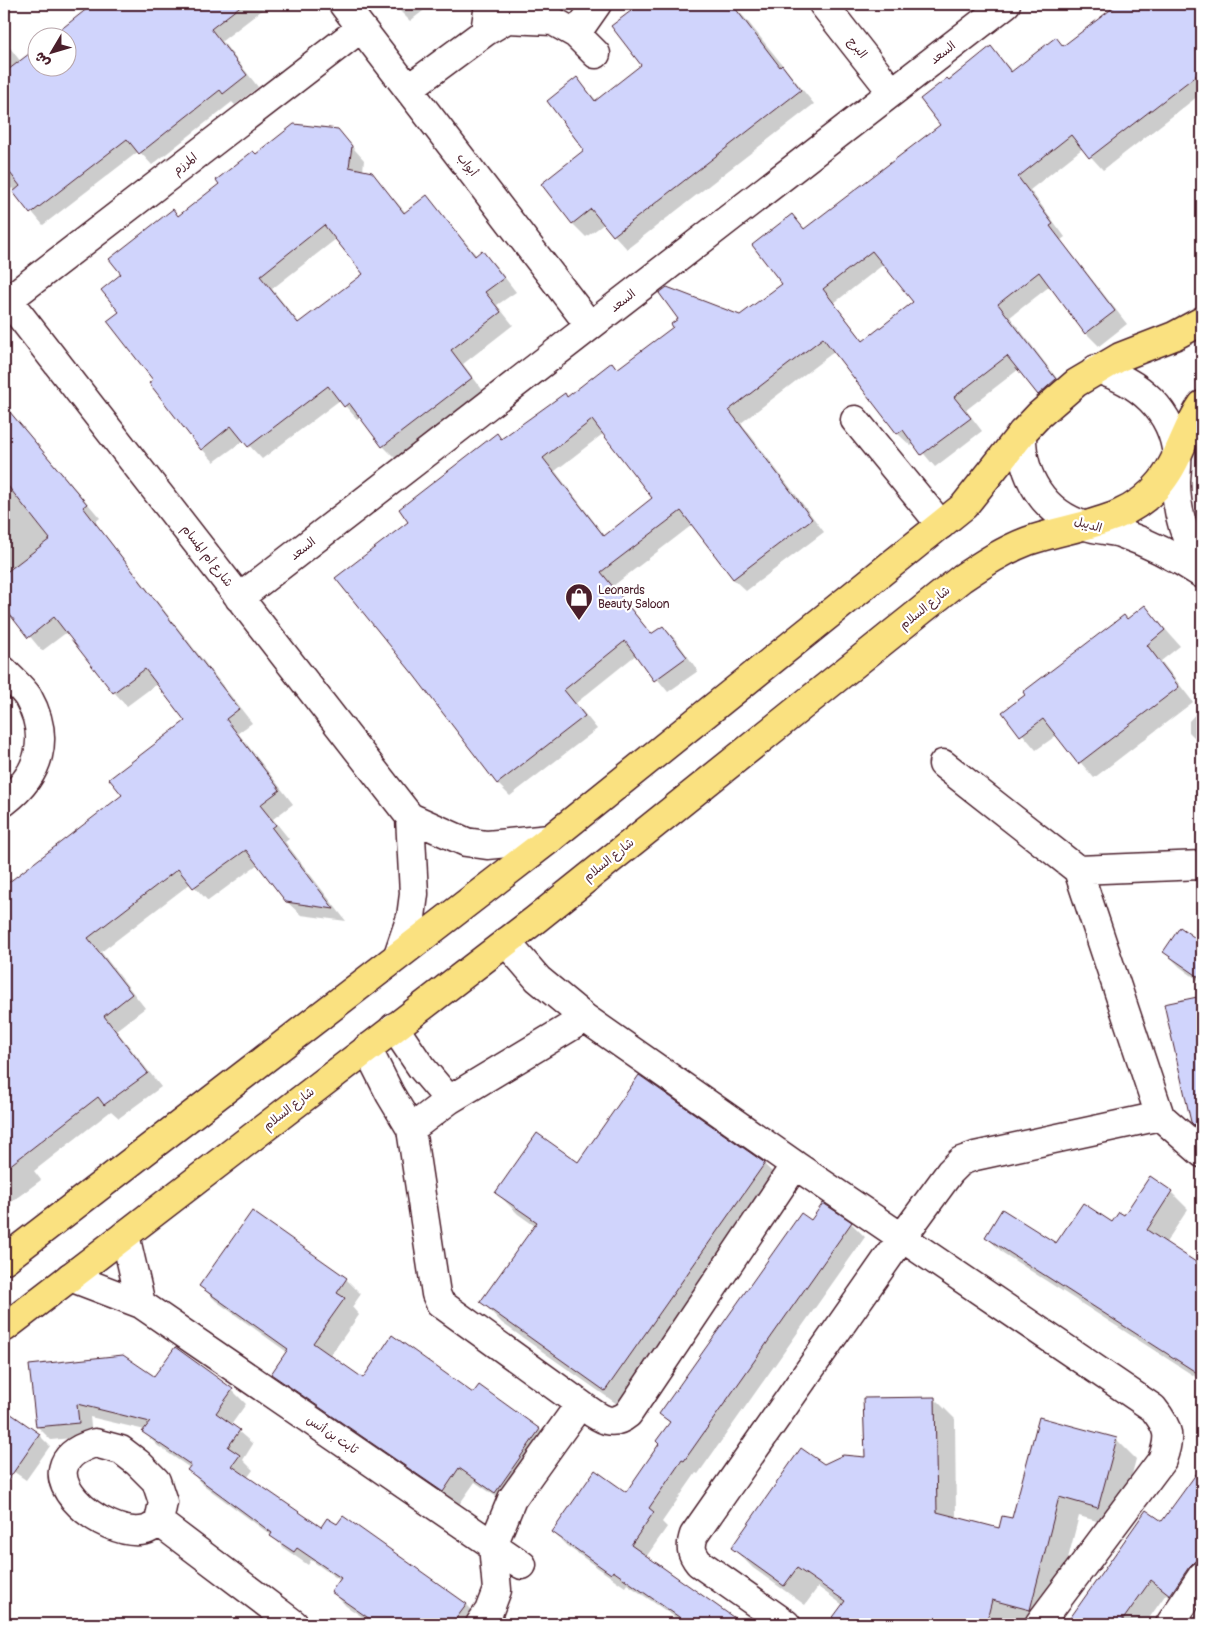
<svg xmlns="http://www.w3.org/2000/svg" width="1206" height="1628" viewBox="0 0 1206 1628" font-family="Pangolin,'Playpen Sans Arabic',sans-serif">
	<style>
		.shadow { fill: #0003; fill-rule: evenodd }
		.building { fill: #d0d4fc; stroke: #4a1f2b; fill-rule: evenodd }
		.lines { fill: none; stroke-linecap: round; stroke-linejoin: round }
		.minor-casing { stroke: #4a1f2b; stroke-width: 31 }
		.major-casing { stroke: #4a1f2b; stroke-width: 31 }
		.minor { stroke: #fff; stroke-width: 28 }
		.major { stroke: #fae180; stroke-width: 28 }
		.labels { text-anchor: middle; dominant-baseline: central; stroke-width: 4.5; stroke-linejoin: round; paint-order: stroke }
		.street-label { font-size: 12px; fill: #4a1f2b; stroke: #fff }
		.poi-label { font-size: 12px; fill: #4a1f2b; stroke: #fff; text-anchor: start }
	</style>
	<rect width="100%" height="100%" fill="#fff"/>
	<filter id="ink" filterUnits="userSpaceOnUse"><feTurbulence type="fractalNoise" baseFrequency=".02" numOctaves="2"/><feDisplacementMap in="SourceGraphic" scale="10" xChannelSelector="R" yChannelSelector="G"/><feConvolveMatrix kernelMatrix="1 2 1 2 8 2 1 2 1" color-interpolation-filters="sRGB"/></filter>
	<g filter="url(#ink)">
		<path class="shadow" d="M 4,4 L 15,4 L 4,12 Z
			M 87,4 L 270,4 L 222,41 L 258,87 L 235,105 L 232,102 L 152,165 L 139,151 L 43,225 L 12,188 L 4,195 L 4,40 L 21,62 L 38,68 L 68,68 L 68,38 L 90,8 Z
			M 393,4 L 432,4 L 410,21 Z
			M 642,4 L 725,4 L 727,6 L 731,4 L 744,17 L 814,104 L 627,249 L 604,224 L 586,237 L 573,224 L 543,184 L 586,151 L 577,79 L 597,101 L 643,65 L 613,26 Z
			M 1113,4 L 1202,4 L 1202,93 L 1103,170 L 1083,148 L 1030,190 L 1065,237 L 1061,240 L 1127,324 L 1099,346 L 1086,333 L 1050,286 L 1010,317 L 1068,393 L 1051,407 L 1019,369 L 966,410 L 982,431 L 935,467 L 915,443 L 911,446 L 898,434 L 835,351 L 741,423 L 824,532 L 746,591 L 733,579 L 692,525 L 613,586 L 652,635 L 663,627 L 676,640 L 698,671 L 668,692 L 637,654 L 576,703 L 597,729 L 510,796 L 497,783 L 410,522 L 501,440 L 568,398 L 618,370 L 740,317 L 783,284 L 792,216 L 806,230 L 942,125 L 922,99 L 991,48 L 1013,72 L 1056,39 L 1064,47 L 1112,10 L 1109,7 ZM 884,264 L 914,302 L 864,342 L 834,303 ZM 604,433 L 654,498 L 605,536 L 555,471 Z
			M 337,130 L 364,160 L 363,171 L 371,173 L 406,213 L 427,197 L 477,256 L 482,252 L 495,265 L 516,292 L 497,305 L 513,325 L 463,364 L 484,392 L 396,459 L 383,446 L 361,417 L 357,419 L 340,400 L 262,459 L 244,440 L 214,462 L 202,449 L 154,380 L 121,313 L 123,274 L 179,217 L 256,156 ZM 336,239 L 364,274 L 300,324 L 272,289 Z
			M 4,405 L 100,518 L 95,522 L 252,723 L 238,733 L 293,804 L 273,819 L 289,839 L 285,842 L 346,921 L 301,915 L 286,901 L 258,864 L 208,901 L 191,883 L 101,952 L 145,1008 L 116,1030 L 161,1087 L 119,1118 L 111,1111 L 34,1171 L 41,1180 L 7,1205 L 4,1202 L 4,956 L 29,936 L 4,902 L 4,888 L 123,796 L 187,721 L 158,683 L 127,706 L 114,692 L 67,632 L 42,651 L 4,605 Z
			M 1145,606 L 1180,646 L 1161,661 L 1193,702 L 1094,778 L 1057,735 L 1036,750 L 1004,712 Z
			M 1202,707 L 1202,745 L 1189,732 L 1189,721 Z
			M 4,741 L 9,747 L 4,750 Z
			M 1180,929 L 1202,944 L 1202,983 L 1180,967 L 1165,952 Z
			M 1202,997 L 1202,1106 L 1200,1107 L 1165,1005 Z
			M 640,1077 L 764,1164 L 785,1185 L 627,1411 L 502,1323 L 482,1302 L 535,1226 L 518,1214 L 497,1193 L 579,1164 Z
			M 1171,1192 L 1188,1209 L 1165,1244 L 1202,1268 L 1202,1381 L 1003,1253 L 987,1237 L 1056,1245 L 1112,1224 Z
			M 812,1222 L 851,1223 L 865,1237 L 698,1474 L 696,1473 L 662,1522 L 667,1527 L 646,1557 L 739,1624 L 685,1624 L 627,1584 L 625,1587 L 567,1546 L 553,1532 L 626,1494 L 661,1444 L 670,1423 L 661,1414 Z
			M 346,1279 L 361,1294 L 352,1307 L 359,1315 L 330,1356 L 363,1380 L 474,1395 L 480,1387 L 540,1430 L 555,1445 L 511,1507 L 475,1482 L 458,1506 L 288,1389 L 273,1374 L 287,1352 L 216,1301 L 201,1286 Z
			M 30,1366 L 155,1378 L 232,1390 L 246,1404 L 231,1425 L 253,1444 L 243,1460 L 253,1470 L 247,1478 L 321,1529 L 466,1604 L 480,1618 L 476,1624 L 373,1624 L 346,1606 L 333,1592 L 341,1581 L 311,1560 L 308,1565 L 285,1549 L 271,1535 L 202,1484 L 189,1470 L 190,1468 L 158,1446 L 144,1432 L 145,1430 L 90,1417 L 92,1436 L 51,1440 L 37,1426 Z
			M 934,1398 L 955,1419 L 956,1518 L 999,1529 L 1116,1439 L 1136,1459 L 1118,1527 L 1079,1516 L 1051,1624 L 1031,1624 L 1012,1619 L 1010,1624 L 831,1624 L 843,1605 L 818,1587 L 805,1605 L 753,1568 L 733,1548 L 824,1465 L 867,1458 Z
			M 10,1415 L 39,1435 L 50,1446 L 26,1480 L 4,1465 L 4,1423 Z
			M 1202,1468 L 1202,1584 L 1186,1609 L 1166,1594 L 1145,1624 L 1067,1624 L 1146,1512 L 1162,1523 Z"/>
		<path class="building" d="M 93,4 L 243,4 L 211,29 L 247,75 L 223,94 L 220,90 L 139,154 L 127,139 L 30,214 L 13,192 L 20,186 L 4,165 L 4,73 L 38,47 L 38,68 L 68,68 L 68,38 L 50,38 Z
			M 640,4 L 732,4 L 780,67 L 782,65 L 801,90 L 613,236 L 591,209 L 572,224 L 541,184 L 584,150 L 547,101 L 577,77 L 595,101 L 641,65 L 611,26 Z
			M 1118,4 L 1202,4 L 1202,71 L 1089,158 L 1071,135 L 1018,177 L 1053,224 L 1050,226 L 1115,311 L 1085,334 L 1039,272 L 998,304 L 1056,379 L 1038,395 L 1007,356 L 954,397 L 971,418 L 921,455 L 903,430 L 897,434 L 823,338 L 729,410 L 812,519 L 733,579 L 681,511 L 601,572 L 651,634 L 663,626 L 687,657 L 654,681 L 625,641 L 564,690 L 585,716 L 497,784 L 413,674 L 335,578 L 408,522 L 399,509 L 497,433 L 501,439 L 565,393 L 567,397 L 612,362 L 617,369 L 673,327 L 671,324 L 678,319 L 659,293 L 667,287 L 740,315 L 782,284 L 752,245 L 792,214 L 804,229 L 940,125 L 920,99 L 947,78 L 949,80 L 991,46 L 1011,72 L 1056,37 L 1063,46 ZM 872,251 L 913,302 L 863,341 L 823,289 ZM 592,420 L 652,498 L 604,536 L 543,458 Z
			M 294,124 L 338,129 L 352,146 L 349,167 L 372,172 L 404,213 L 427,195 L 475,256 L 482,250 L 504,278 L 485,292 L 501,312 L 451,350 L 472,378 L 382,447 L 349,403 L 344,407 L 328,386 L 248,447 L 231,426 L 201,450 L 149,383 L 153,380 L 107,321 L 119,312 L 101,290 L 121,274 L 109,259 L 173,209 L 178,216 L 219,184 L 216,180 L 253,151 L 256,154 ZM 324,225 L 363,274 L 298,323 L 260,276 Z
			M 4,405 L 87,504 L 83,507 L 239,709 L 226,719 L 280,790 L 260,805 L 276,825 L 272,828 L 334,909 L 286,902 L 246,850 L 193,888 L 178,869 L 88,938 L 132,994 L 104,1016 L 148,1073 L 104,1105 L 98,1097 L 4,1170 L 4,886 L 122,795 L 109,779 L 185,721 L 145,669 L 113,693 L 54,617 L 28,638 L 4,607 L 4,574 L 50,539 L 4,481 Z
			M 1145,605 L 1165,630 L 1147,645 L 1179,687 L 1078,764 L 1043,719 L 1020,736 L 1002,712 L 1025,695 L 1023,692 L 1124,615 L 1127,619 Z
			M 1180,927 L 1202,943 L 1202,979 L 1163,952 Z
			M 1202,996 L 1202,1124 L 1194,1125 L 1191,1122 L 1164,1004 Z
			M 639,1075 L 765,1163 L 605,1391 L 480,1302 L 537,1222 L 495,1193 L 537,1133 L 578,1162 Z
			M 1150,1176 L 1172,1191 L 1147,1230 L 1202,1266 L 1202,1376 L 985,1237 L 1002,1209 L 1056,1243 L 1083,1203 L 1112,1222 L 1119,1212 L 1124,1215 Z
			M 823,1203 L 852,1222 L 684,1461 L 682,1460 L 649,1508 L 654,1512 L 631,1545 L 743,1624 L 689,1624 L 613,1571 L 611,1574 L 552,1532 L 595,1470 L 626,1492 L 659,1444 L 656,1441 L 670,1422 L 659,1414 L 801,1213 L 811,1220 Z
			M 252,1211 L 347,1278 L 337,1293 L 345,1298 L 313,1343 L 363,1378 L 392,1335 L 473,1393 L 479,1385 L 540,1429 L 495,1493 L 459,1468 L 443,1492 L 271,1374 L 288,1349 L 199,1286 Z
			M 175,1347 L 233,1389 L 216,1413 L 240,1430 L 228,1447 L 240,1455 L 232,1466 L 321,1527 L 327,1518 L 337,1524 L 343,1516 L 467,1604 L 452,1624 L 377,1624 L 331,1592 L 341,1578 L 297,1548 L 294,1552 L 270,1536 L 272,1533 L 187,1470 L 191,1465 L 142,1432 L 150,1422 L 77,1404 L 79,1423 L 36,1427 L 29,1365 L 123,1355 L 154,1376 Z
			M 935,1397 L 937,1512 L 999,1528 L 1002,1516 L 1012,1518 L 1039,1417 L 1117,1438 L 1098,1508 L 1059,1497 L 1030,1610 L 992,1600 L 986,1624 L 828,1624 L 845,1601 L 797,1568 L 784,1586 L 731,1548 L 801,1448 L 824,1464 L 843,1455 L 865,1457 L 863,1398 Z
			M 4,1409 L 40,1434 L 4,1486 Z
			M 1202,1466 L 1202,1554 L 1189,1567 L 1170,1595 L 1151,1580 L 1120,1624 L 1066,1624 L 1146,1510 L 1162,1521 Z"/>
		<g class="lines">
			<g class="minor-casing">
				<path id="minor" d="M 343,4 L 590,326
					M 823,4 L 892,92
					M 485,32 L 489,4
					M 576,34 L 597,4
					M 408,89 L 485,32 L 507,19 L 553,21 L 576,34 L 596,54
					M 4,295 L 410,817 L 466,842 L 487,845 L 550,839
					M 8,300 L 361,28
					M 1096,369 C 1138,381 1173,410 1177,456 C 1178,465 1176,474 1176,483 C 1176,511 1186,544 1202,566
					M 855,420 L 941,525
					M 1022,433 C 1021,476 1043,513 1086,526 C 1097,530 1109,530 1120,533 C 1149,543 1176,557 1202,574
					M 239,598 L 1006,4
					M 4,671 C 11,679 22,688 28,697 C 51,738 40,775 4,802
					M 943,764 L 1078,870
					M 1202,865 L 1078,870 L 1160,1116 L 1202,1153
					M 506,942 L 538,979 L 585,1018
					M 398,955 L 411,917 L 414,894 L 410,817
					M 585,1018 L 795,1165 L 628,1414 C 610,1429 597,1416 580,1404 L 440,1303 L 436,1294 L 411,1129 L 449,1100 Z
					M 394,1027 L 421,1067 L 449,1100
					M 367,1048 L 390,1094 L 411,1129
					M 795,1165 L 1153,1408 C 1169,1428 1171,1436 1162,1460 L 1039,1624
					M 125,1235 L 141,1304
					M 70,1277 L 141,1304 L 522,1565
					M 95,1443 L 121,1450 L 138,1463 L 156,1481 L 163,1502 L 159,1522 C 155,1525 150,1529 146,1530 C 104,1541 15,1467 95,1443 Z
					M 159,1522 L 294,1624
					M 480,1624 L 489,1611 L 497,1590 L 493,1545 L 512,1499 L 580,1404
					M 786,1624 L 699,1563 C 691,1553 690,1547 694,1535 L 901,1239 L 950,1172 L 961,1161 L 975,1156 L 1160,1116
					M 1170,1624 L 1202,1576"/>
			</g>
			<g class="major-casing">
				<path id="major" d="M 4,1260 L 550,839 L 964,506 L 1022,433 L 1039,415 L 1076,383 L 1120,357 L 1174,336 L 1202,321
					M 4,1328 L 535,920 L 962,578 C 983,564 1004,550 1028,541 C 1076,524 1127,525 1161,482 C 1180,459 1185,429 1202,405"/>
			</g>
			<use href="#minor" class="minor"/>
			<use href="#major" class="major"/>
		</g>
	</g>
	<defs>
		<g id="shop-pin" transform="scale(1.4375)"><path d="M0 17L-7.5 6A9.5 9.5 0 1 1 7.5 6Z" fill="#4a1f2b" stroke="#fff"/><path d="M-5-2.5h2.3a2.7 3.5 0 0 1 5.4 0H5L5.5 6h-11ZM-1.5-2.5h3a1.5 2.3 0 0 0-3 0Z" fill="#fff"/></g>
	</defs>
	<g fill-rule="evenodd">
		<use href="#shop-pin" x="579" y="597"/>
	</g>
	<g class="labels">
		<g class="street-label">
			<text transform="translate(857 48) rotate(52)">البرج</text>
			<text transform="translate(943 53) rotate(-38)">السعد</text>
			<text transform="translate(185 164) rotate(-38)">المرزم</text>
			<text transform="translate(467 165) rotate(52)">أبواب</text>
			<text transform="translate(623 301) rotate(-38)">السعد</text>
			<text transform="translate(1088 525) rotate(16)">الديبل</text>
			<text transform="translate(303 549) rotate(-38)">السعد</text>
			<text transform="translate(207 556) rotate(52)">شارع أم المسام</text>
			<text transform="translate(925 608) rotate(-39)">شارع السلام</text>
			<text transform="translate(609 860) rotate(-39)">شارع السلام</text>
			<text transform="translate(289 1109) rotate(-38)">شارع السلام</text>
			<text transform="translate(332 1435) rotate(34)">ثابت بن أنس</text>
		</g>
		<g class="poi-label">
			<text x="598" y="590">Leonards<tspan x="598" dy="14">Beauty Saloon</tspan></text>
		</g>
	</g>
	<rect width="1206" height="1628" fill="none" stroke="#fff" stroke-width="20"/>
	<rect x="10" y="10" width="1186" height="1608" fill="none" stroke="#4a1f2b" stroke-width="2" filter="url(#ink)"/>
	<g transform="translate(52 52) rotate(232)"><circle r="24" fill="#ffffff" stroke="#b7a5aa"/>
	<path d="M0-4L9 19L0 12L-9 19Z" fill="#4a1f2b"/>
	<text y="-8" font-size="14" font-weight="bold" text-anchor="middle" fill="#4a1f2b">ش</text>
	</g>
</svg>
